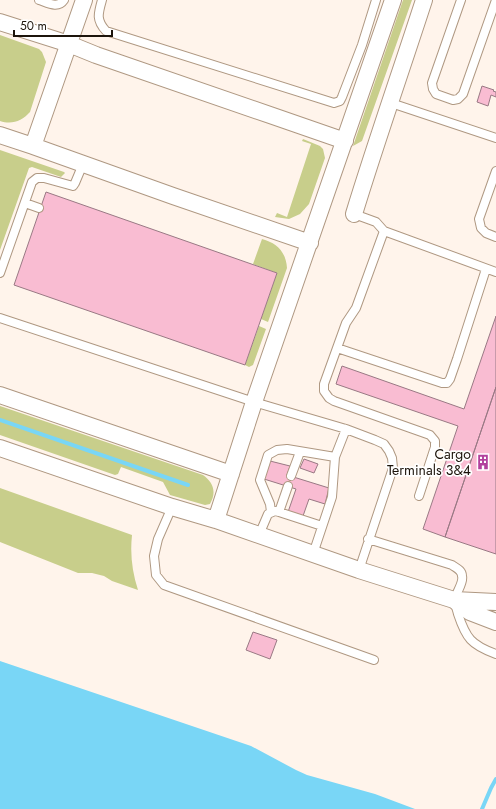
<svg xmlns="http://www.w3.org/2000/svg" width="496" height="809" viewBox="0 0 496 809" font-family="Jost,sans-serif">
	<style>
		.green { fill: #c8ce8b }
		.water { fill: #79d6f6 }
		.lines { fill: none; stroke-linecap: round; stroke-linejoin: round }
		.stream { stroke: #79d6f6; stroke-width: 4 }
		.building { fill: #f9bcd2; stroke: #997984 }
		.lane-casing { stroke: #af9882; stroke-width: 10 }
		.street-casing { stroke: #af9882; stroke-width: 18 }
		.lane { stroke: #fff; stroke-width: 8 }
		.street { stroke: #fff; stroke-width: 16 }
		.labels { text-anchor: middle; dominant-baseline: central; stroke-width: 3.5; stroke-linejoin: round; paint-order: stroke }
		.poi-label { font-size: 14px; fill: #1c140b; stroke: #fff; text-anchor: end }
	</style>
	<rect width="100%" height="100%" fill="#fff4eb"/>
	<path class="green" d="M 403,0 L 412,0 L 362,141 L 353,146 Z
		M 0,35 L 39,49 L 42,52 L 46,62 L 30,112 C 22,121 12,125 0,121 Z
		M 303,139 L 320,146 L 323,149 L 325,158 L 309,204 L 300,214 L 289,219 L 275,217 L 277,213 L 287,217 L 311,144 L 302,141 Z
		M 0,150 L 64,172 L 65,173 L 61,177 L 32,167 L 29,168 L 0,250 Z
		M 262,239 C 277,243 286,252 287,268 L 268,322 L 261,319 L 277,273 L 253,264 Z
		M 259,326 L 266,329 L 253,365 L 249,367 L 245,365 Z
		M 0,406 L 203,475 C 213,482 217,492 210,504 L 205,505 L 170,495 L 163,482 L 121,467 L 118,474 L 115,475 L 0,435 Z
		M 0,488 L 132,535 C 130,554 132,572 138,590 L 112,581 L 104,576 L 92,573 L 78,573 L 0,542 Z"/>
	<path class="water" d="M 0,661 L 251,746 L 296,770 L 307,775 L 375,794 L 415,809 L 0,809 Z"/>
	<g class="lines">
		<path class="stream" d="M 0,420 L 188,485
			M 482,809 L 491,788 L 496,779"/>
	</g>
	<path class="building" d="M 482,86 L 494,90 L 493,91 L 496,92 L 496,97 L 491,95 L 488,106 L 477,102 Z
		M 46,192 L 277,273 L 245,365 L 14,285 Z
		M 496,316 L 496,387 L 445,537 L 423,529 L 458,426 L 336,384 L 342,366 L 464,409 Z
		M 496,387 L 496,554 L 445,537 Z
		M 304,459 L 318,464 L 314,473 L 300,468 Z
		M 270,461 L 290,466 L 287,475 L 329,488 L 325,504 L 309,499 L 303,516 L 288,512 L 296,489 L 264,479 Z
		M 253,632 L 277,640 L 270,659 L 246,650 Z"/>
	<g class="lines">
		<g class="lane-casing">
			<path id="lane" d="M 39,0 C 48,3 58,9 64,0
				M 102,0 C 98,14 96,20 106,31 L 334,103 L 340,101 L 342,97 L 362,45 L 376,0
				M 461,0 L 432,83 L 433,89 L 436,94 L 453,100 L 458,99 L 463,94 L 496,0
				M 391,103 L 496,138
				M 496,171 L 479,219 L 481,228 L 486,233 L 496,237
				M 25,203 L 39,208
				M 354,214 L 376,222 L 384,231 L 496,272
				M 384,231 L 356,308 L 346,323 L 324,384 L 324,391 L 329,398 L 334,401 L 430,435 L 435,441 L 435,447 L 419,496
				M 0,273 L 32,182 L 37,178 L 44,178 L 73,186 L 75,183 L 83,164
				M 0,318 L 254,402 L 346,429 L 375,440 L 384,444 L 389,451 L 392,458 L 393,468 L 359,570
				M 337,348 L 442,383 L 447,383 L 450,379 L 457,359 L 486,269
				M 291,476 L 300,452
				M 172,507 L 158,539 L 154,556 L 156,575 L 164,585 L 374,660
				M 271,512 L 270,504 L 260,480 L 268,455 L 277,450 L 287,449 L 335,457
				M 279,512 L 322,526
				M 259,535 L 268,514 L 275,511 L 279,512 L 288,486
				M 368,539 L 452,565 C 456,568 462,570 462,576 C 464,583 456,592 455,599 C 454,603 457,609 458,614 C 466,638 471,645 496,654
				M 313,554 L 332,497 L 335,457 L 346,429"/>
		</g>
		<g class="street-casing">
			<path id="street" d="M 0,22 L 69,44 L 96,55 L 270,115 L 345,141
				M 0,135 L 33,146 L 84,0
				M 33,146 L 173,196 L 310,243
				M 354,214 C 376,142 401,71 424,0
				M 0,395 L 231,474
				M 0,448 L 172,507 L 216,520 L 359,570 L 454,600 L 470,612 L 496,622
				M 216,520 L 254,402 L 393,0
				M 454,600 L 496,602"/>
		</g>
		<use href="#lane" class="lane"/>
		<use href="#street" class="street"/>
	</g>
	<defs>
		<g id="building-bare" transform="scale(1.2)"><path d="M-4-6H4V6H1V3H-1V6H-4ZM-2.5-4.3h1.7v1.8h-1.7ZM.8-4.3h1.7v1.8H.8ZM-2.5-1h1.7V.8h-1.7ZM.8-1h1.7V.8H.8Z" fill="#b2419d" stroke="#fff" stroke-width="2.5" paint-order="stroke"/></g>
	</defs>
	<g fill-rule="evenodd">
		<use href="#building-bare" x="483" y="462"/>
	</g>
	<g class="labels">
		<g class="poi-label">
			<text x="471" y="454">Cargo<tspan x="471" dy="16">Terminals 3&amp;4</tspan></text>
		</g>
	</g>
	<path d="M14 30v6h98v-6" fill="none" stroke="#1c140b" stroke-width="2"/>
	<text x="20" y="30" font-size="12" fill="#1c140b" stroke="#ffffff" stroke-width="3" paint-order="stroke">50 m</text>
</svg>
